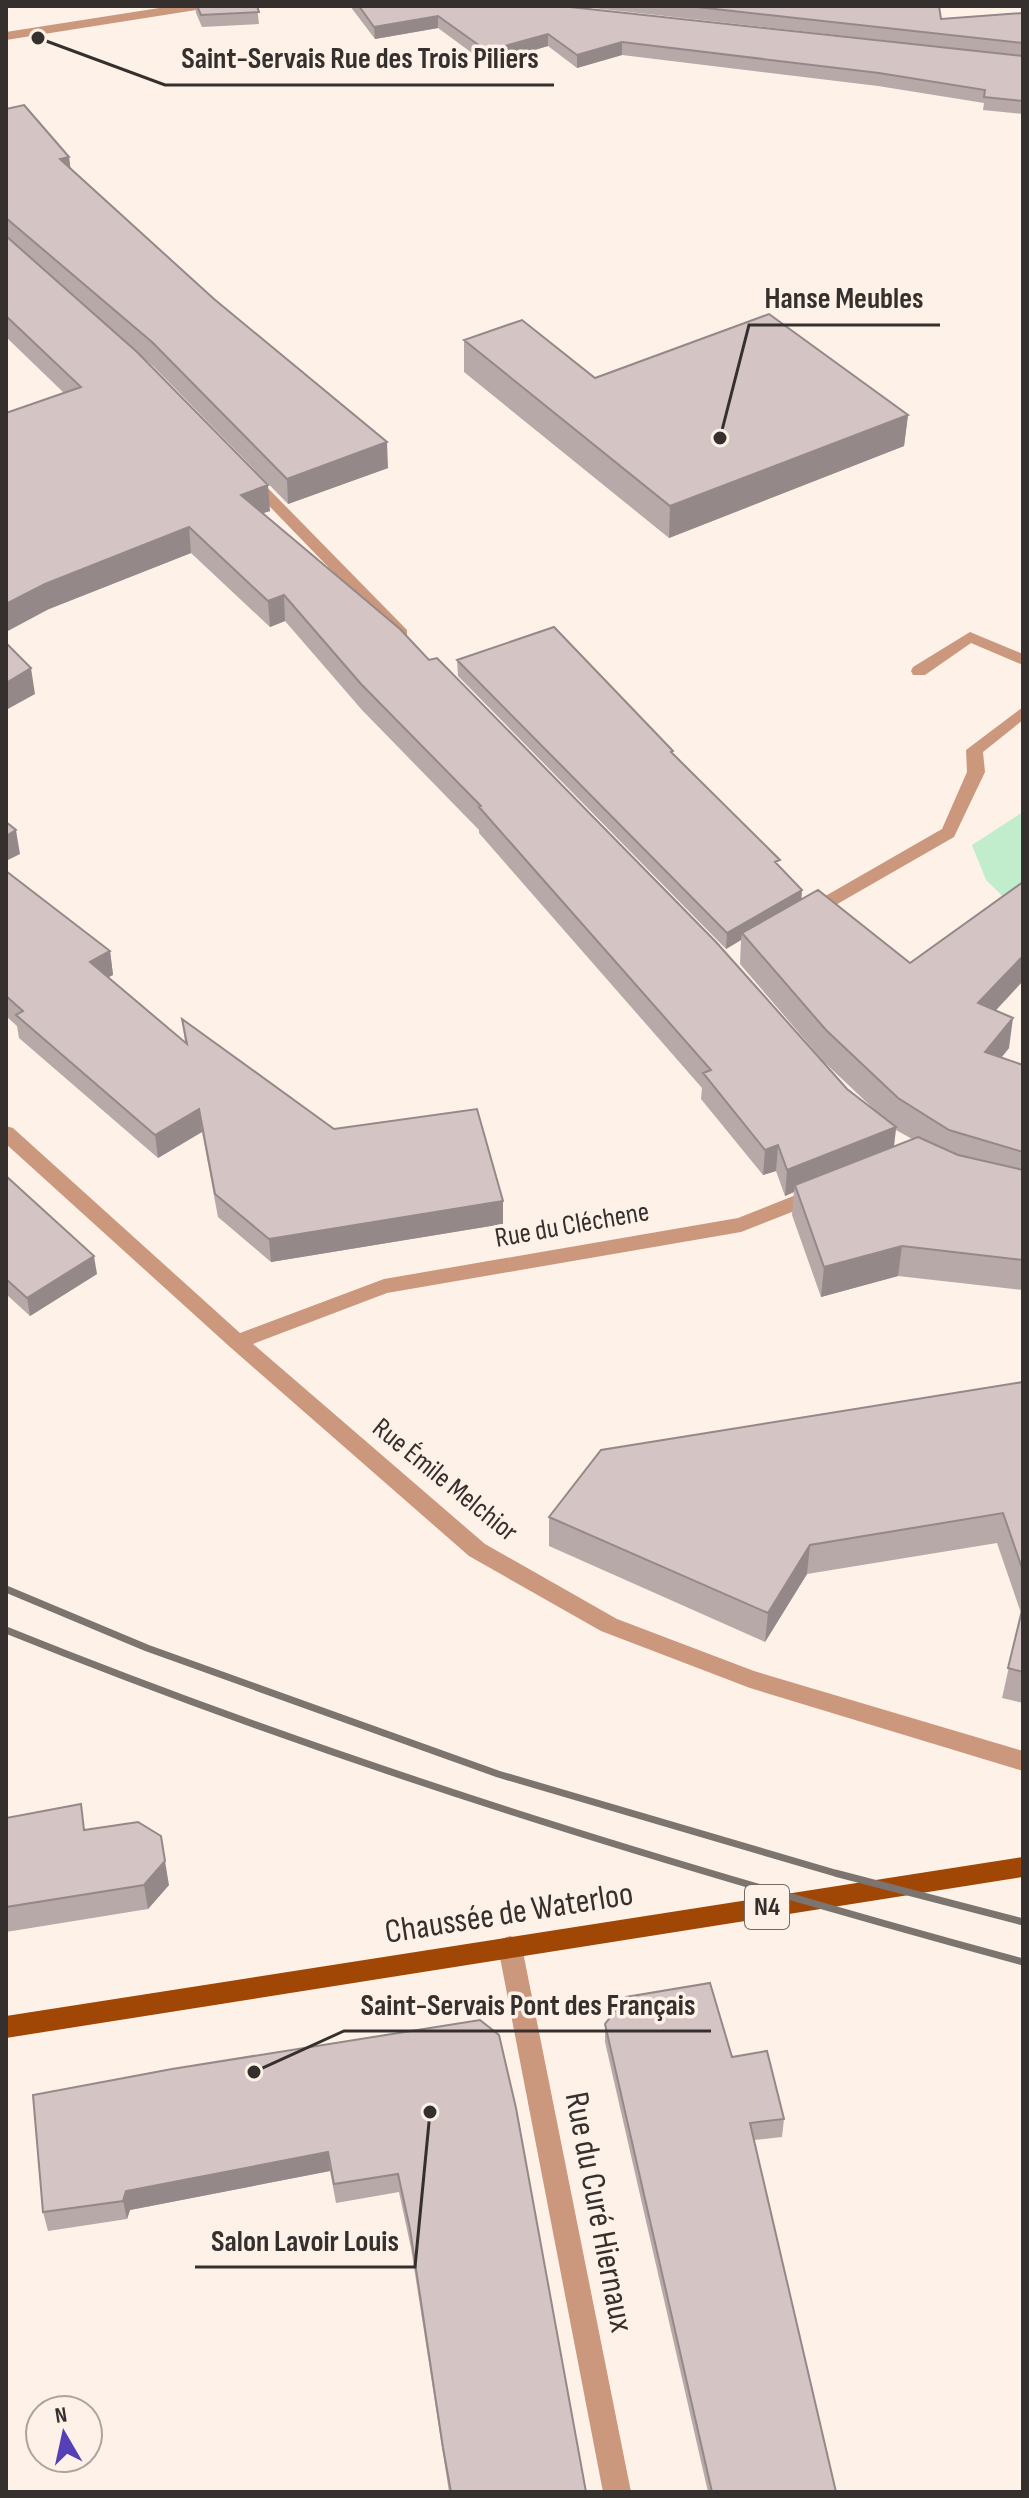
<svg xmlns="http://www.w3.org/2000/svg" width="1029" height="2498" viewBox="0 0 1029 2498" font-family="'Sofia Sans Condensed',sans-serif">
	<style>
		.green { fill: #c1edcc }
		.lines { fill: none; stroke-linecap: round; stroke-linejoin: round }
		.minor { fill: #cb987e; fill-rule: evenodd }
		.major { fill: #a04705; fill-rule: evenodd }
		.rail { stroke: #7b746f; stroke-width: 7 }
		.wall { fill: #b6a9a8; fill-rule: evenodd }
		.shaded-wall { fill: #948988 }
		.building { fill: #d4c4c3; stroke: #948988; stroke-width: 2 }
		.labels { text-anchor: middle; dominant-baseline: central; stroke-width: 7; stroke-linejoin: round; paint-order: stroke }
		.shield { fill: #fdf1e8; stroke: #716a65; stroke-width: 2 }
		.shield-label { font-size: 26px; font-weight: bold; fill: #35302d }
		.street-label { font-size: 28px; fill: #35302d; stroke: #fdf1e8 }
		.near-street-label { font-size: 34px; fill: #35302d; stroke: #fdf1e8 }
		.leader { fill: none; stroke: #35302d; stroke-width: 3 }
		.callout-dot { fill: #35302d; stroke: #fdf1e8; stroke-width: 3 }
		.callout-label { font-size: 30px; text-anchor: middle; font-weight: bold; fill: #35302d; stroke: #fdf1e8; stroke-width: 7; stroke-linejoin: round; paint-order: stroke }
	</style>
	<rect width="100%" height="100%" fill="#fdf1e8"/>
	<path class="green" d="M 1023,812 L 1023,916 L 986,880 L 972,845 Z"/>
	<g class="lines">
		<path class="minor" d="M 172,6 L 202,6 L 196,10 L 6,40 L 6,32 Z
			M 251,474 L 256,476 L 407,630 L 407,636 L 395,636 L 246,482 L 246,476 Z
			M 970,632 L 1023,654 L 1023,665 L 971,643 L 925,675 L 913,675 L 911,671 L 913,667 Z
			M 1023,707 L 1023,720 L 983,752 L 985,772 L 954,837 L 813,918 L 801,918 L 798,914 L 801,910 L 942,829 L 967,772 L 966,750 Z
			M 6,1126 L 13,1128 L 240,1333 L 384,1279 L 738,1218 L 811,1189 L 825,1189 L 828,1194 L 825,1199 L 741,1232 L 387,1293 L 253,1344 L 485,1544 L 617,1619 L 754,1671 L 1023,1751 L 1023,1771 L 750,1688 L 601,1631 L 469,1556 L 230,1347 L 6,1144 Z
			M 510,1936 L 519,1939 L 522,1947 L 631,2492 L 603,2492 L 498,1947 L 501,1939 Z"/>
		<path class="major" d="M 1023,1857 L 1023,1877 L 6,2038 L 6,2016 Z"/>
		<path class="rail" d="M 6,1589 L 147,1648 L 498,1774 L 835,1873 L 1023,1922
			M 6,1630 C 338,1764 678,1868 1023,1962"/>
	</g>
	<path class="wall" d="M 195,6 L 257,6 L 259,24 L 202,27 L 196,13 Z
		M 350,6 L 561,6 L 1023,56 L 1023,114 L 983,110 L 984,103 L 878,86 L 622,55 L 577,68 L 548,46 L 487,64 L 438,28 L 375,39 Z
		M 575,6 L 939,6 L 941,19 L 1023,13 L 1023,56 Z
		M 6,109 L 69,157 L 70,168 L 388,468 L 288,504 L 154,367 L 138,353 L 270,511 L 262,513 L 429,660 L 847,1089 L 879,1114 L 823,1061 L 740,964 L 741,940 L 726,949 L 458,676 L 457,660 L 673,751 L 673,754 L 780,867 L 802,899 L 910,963 L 996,1010 L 1009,1048 L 1001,1058 L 1023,1065 L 1023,1290 L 898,1276 L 821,1297 L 792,1215 L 794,1192 L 785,1196 L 776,1171 L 763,1175 L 701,1099 L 702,1088 L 479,833 L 479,830 L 362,710 L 285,621 L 270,627 L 191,553 L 49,609 L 64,393 L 6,337 ZM 896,1130 L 912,1139 L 894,1146 Z
		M 464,340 L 595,378 L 908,415 L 904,446 L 669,538 L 464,372 Z
		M 6,871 L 110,951 L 113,975 L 108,977 L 185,1042 L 182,1019 L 334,1129 L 503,1224 L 271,1262 L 218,1217 L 202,1132 L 158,1158 L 19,1038 L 17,1026 L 6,1016 Z
		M 6,1176 L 97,1274 L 30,1316 L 6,1294 Z
		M 1023,1382 L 1023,1703 L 1002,1698 L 1021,1613 L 997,1543 L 807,1574 L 765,1642 L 549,1546 L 549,1517 Z
		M 6,1818 L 85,1830 L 169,1885 L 148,1909 L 6,1932 Z
		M 480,2020 L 586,2492 L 449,2492 L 411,2248 L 399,2192 L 336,2203 L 330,2171 L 130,2210 L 127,2219 L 48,2231 L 43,2212 Z
		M 605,2024 L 732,2057 L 784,2119 L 782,2137 L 754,2140 L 836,2492 L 708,2492 L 605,2042 Z"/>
	<path class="shaded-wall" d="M 438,16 L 438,28 L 375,39 L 374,27 Z
		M 548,34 L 548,46 L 487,64 L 487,51 Z
		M 622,42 L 622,55 L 577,68 L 577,55 Z
		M 69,157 L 72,180 L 60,159 Z
		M 908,415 L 904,446 L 669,538 L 670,506 Z
		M 387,442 L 388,468 L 288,504 L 287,479 Z
		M 268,485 L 270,511 L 243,520 L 241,495 Z
		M 189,527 L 191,553 L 49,609 L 6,632 L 6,604 L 45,584 Z
		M 284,595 L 285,621 L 270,627 L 268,601 Z
		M 31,668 L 35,694 L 6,710 L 6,683 Z
		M 16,830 L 20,854 L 6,861 L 6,836 Z
		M 802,890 L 801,906 L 742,933 L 741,940 L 726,949 L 727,933 Z
		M 110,951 L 113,975 L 93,985 L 90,962 Z
		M 1023,956 L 1023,981 L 974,1034 L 978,1003 Z
		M 1013,1018 L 1009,1048 L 981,1083 L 985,1052 Z
		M 199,1109 L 202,1132 L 158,1158 L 155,1135 Z
		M 896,1127 L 893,1153 L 795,1185 L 794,1192 L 785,1196 L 787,1170 Z
		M 778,1145 L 776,1171 L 763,1175 L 765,1150 Z
		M 503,1201 L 503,1224 L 271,1262 L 269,1239 Z
		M 902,1246 L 898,1276 L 821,1297 L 824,1267 Z
		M 94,1256 L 97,1274 L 30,1316 L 27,1298 Z
		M 810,1545 L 807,1574 L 765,1642 L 768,1613 Z
		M 165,1861 L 169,1885 L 148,1909 L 144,1885 Z
		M 328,2152 L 330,2171 L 130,2210 L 127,2219 L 123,2201 L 126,2191 Z"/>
	<path class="building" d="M 197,6 L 257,6 L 259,12 L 201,15 Z
		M 359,6 L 561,6 L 1023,56 L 1023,101 L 984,97 L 985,90 L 879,73 L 622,42 L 577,55 L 548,34 L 487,51 L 438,16 L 374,27 Z
		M 688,6 L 939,6 L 941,19 L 1023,13 L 1023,43 Z
		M 24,105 L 69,157 L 60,159 L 214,299 L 387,442 L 287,479 L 152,342 L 6,218 L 6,109 Z
		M 6,236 L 137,352 L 268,485 L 241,495 L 400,629 L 429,660 L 437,658 L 716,942 L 847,1089 L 896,1127 L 787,1170 L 778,1145 L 765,1150 L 703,1073 L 711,1070 L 479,807 L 481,806 L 361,684 L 284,595 L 268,601 L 189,527 L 45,584 L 6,604 L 6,413 L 81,387 L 6,316 Z
		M 769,314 L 908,415 L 670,506 L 464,340 L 522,320 L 595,378 Z
		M 554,627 L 673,751 L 671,752 L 780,860 L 775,862 L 802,890 L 727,933 L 457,660 Z
		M 6,643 L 31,668 L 6,683 Z
		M 6,822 L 16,830 L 6,836 Z
		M 6,871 L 110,951 L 90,962 L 187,1044 L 182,1019 L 334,1129 L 477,1109 L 503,1201 L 269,1239 L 215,1194 L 199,1109 L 155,1135 L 16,1015 L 23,1011 L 6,996 Z
		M 1023,882 L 1023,956 L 978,1003 L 1013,1018 L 985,1052 L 1023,1065 L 1023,1152 L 949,1130 L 898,1098 L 826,1030 L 742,933 L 818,890 L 910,963 Z
		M 918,1137 L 958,1155 L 1023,1170 L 1023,1260 L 902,1246 L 824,1267 L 795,1185 Z
		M 6,1176 L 94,1256 L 27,1298 L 6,1279 Z
		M 1023,1382 L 1023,1571 L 1003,1513 L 810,1545 L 768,1613 L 549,1517 L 601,1450 Z
		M 1023,1606 L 1023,1672 L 1008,1668 Z
		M 81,1804 L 84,1830 L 138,1822 L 161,1836 L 165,1861 L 144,1885 L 6,1907 L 6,1818 Z
		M 710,1983 L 732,2057 L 767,2051 L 784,2119 L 750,2123 L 836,2492 L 712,2492 L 605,2024 L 626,1997 Z
		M 480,2020 L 499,2035 L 516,2108 L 586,2492 L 451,2492 L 443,2448 L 410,2229 L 398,2174 L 334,2184 L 328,2152 L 126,2191 L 123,2201 L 43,2212 L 33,2095 L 172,2069 Z"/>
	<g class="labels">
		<rect class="shield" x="745" y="1885" width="44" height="44" rx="6"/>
		<g class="shield-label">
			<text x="767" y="1907">N4</text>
		</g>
		<g class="street-label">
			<text transform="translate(572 1225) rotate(-10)">Rue du Cléchene</text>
			<text transform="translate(445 1480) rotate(39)">Rue Émile Melchior</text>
		</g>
		<g class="near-street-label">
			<text transform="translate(509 1913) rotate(-9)">Chaussée de Waterloo</text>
			<text transform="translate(599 2212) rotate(79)">Rue du Curé Hiernaux</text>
		</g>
	</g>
	<path class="leader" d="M38 38L165 85H554M720 438L749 325H940M254 2072L344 2031H711M430 2112L415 2267H195"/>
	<g class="callout-dot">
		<circle cx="38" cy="38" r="8"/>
		<circle cx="720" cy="438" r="8"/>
		<circle cx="254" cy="2072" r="8"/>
		<circle cx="430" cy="2112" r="8"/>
	</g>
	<g class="callout-label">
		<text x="360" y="68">Saint-Servais Rue des Trois Piliers</text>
		<text x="844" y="308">Hanse Meubles</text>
		<text x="528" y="2015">Saint-Servais Pont des Français</text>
		<text x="305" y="2251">Salon Lavoir Louis</text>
	</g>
	<rect width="1029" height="2498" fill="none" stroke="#35302d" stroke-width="16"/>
	<g transform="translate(64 2434) rotate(351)"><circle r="38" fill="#fdf1e8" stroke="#ada49d" stroke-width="2"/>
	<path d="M0-6L14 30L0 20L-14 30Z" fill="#5540b8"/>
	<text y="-12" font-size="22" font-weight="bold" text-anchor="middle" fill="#35302d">N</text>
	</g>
</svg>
